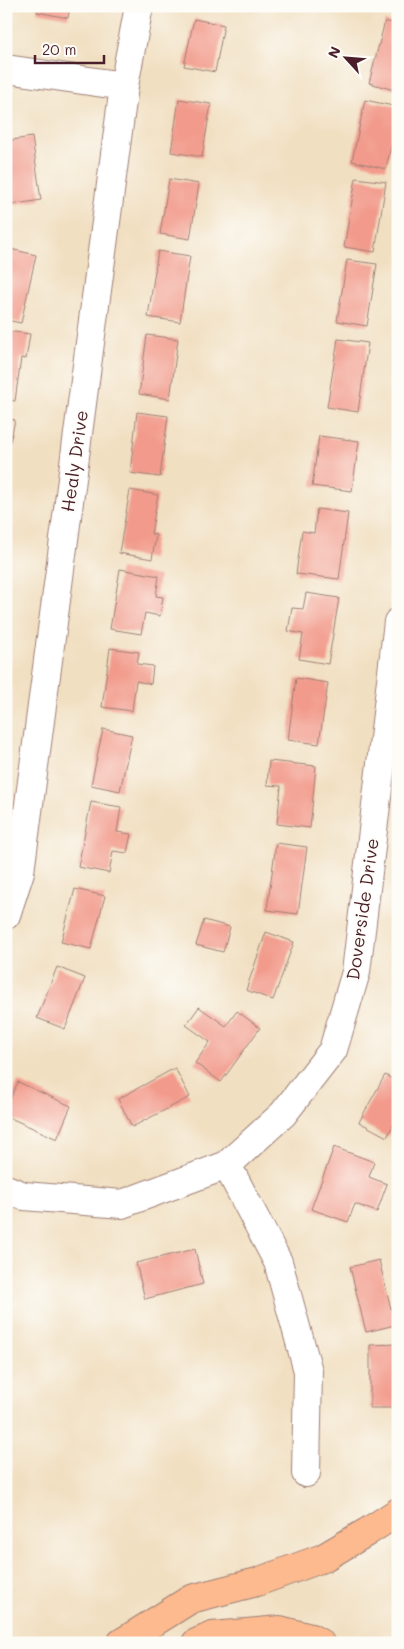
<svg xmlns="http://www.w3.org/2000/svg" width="404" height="1649" viewBox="0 0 404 1649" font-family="Mali,sans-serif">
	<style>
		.building { fill: #f29b8c }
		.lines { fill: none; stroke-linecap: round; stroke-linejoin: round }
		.minor-casing { stroke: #9e7f76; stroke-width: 30 }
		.highway-casing { stroke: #9e7f76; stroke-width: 30 }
		.minor { stroke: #fff; stroke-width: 28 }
		.highway { stroke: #fcba8e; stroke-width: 28 }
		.labels { text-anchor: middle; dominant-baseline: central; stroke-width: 4; stroke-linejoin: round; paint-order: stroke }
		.street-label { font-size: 18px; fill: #4a1f2b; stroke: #fdfcf7 }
	</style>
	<rect width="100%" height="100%" fill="#fdfcf7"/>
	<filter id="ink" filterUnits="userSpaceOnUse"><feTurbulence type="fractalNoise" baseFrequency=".02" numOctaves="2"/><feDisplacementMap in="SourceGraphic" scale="10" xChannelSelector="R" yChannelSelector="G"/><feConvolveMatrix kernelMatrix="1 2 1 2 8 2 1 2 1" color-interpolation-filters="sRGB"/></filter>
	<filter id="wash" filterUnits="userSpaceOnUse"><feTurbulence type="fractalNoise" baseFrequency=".0096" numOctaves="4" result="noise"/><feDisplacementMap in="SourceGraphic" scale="20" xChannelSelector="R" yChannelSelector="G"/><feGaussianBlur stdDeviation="1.12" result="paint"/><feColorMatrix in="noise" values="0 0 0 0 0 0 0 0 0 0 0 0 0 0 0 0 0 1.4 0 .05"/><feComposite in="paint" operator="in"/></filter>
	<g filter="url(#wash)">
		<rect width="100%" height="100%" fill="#f1dfc1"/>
		<g id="blocks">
			<path class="building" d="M 38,6 L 70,6 L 68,18 L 37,12 Z
				M 194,19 L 224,25 L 215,72 L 184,66 Z
				M 385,21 L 398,25 L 398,91 L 369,83 Z
				M 179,99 L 211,104 L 202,157 L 171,152 Z
				M 365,100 L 398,107 L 398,114 L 386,169 L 352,161 Z
				M 32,137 L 41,200 L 10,205 L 6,177 L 6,141 Z
				M 356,178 L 386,182 L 375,252 L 344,247 Z
				M 169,179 L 199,184 L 190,239 L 160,234 Z
				M 6,248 L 36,255 L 21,323 L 6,320 Z
				M 158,251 L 190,256 L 180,322 L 148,317 Z
				M 347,260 L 377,264 L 367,326 L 337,321 Z
				M 6,331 L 30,334 L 26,359 L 21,358 L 15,401 L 6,400 Z
				M 147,335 L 178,339 L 170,399 L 139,394 Z
				M 338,339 L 368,343 L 358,412 L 327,407 Z
				M 137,412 L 168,416 L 160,477 L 130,473 Z
				M 6,418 L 15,420 L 7,456 L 6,456 Z
				M 319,436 L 359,441 L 352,491 L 312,486 Z
				M 130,490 L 158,495 L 151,534 L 156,535 L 152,559 L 119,553 Z
				M 317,509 L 348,513 L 339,579 L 296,574 L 302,531 L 314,533 Z
				M 120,569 L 159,576 L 156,596 L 163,597 L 160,616 L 145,613 L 141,634 L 110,629 Z
				M 306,593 L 339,598 L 328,664 L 299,659 L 303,634 L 288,631 L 292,608 L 303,609 Z
				M 110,648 L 139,652 L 137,664 L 153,666 L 151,684 L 136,681 L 132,711 L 102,707 Z
				M 296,678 L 328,683 L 319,744 L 288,740 Z
				M 103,729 L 132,735 L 120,791 L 91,785 Z
				M 269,761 L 316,766 L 310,828 L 277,824 L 281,786 L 267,785 Z
				M 91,802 L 121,807 L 117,832 L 131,834 L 127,853 L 113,851 L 109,873 L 78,867 Z
				M 276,843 L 307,847 L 298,914 L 267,910 Z
				M 75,889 L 105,896 L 91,949 L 61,942 Z
				M 204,920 L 230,927 L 223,952 L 196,945 Z
				M 266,932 L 294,942 L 273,1000 L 246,990 Z
				M 57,967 L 85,978 L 65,1029 L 37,1018 Z
				M 199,1007 L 226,1026 L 237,1011 L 260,1028 L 221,1082 L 195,1063 L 210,1042 L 186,1025 Z
				M 175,1068 L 190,1097 L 132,1127 L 118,1099 Z
				M 385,1075 L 398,1082 L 398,1116 L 387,1137 L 359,1122 Z
				M 18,1082 L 71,1106 L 57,1139 L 6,1116 L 6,1108 Z
				M 334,1147 L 374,1162 L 369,1177 L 387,1184 L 377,1212 L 355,1204 L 348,1222 L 311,1209 Z
				M 195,1249 L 203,1284 L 145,1299 L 136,1263 Z
				M 379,1260 L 395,1325 L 366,1332 L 350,1267 Z
				M 398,1344 L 398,1408 L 370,1408 L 370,1345 Z"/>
		</g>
	</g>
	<g filter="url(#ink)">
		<use href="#blocks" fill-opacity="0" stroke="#9e7f76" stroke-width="1"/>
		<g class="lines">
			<g class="minor-casing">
				<path id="minor" d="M 6,69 L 124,86
					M 6,915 L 20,872 L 124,86 L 139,6
					M 227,1165 L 278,1262 L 308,1371 L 306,1473
					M 6,1189 L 24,1196 L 122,1204 L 227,1165 L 283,1114 L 333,1050 L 356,972 L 398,622"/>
			</g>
			<g class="highway-casing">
				<path id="highway" d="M 121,1643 L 191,1599 L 257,1582 L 323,1558 L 367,1532 L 398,1512
					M 196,1643 L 212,1636 L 280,1630 L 311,1638 L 320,1643"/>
			</g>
			<use href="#minor" class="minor"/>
			<use href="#highway" class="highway"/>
		</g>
	</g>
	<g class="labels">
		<g class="street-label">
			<text transform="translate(74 461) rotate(-82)">Healy Drive</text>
			<text transform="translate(362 909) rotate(-82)">Doverside Drive</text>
		</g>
	</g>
	<rect width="404" height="1649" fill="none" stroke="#fdfcf7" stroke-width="25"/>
	<g transform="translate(346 58) rotate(296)" stroke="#fdfcf7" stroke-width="4" paint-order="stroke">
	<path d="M0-4L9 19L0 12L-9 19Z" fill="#4a1f2b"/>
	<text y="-8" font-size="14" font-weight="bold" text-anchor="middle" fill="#4a1f2b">N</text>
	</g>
	<path d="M35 55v8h69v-8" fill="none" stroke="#4a1f2b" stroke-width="2.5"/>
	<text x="42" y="55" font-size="15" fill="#4a1f2b" stroke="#fdfcf7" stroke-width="4" paint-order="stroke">20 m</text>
</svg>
